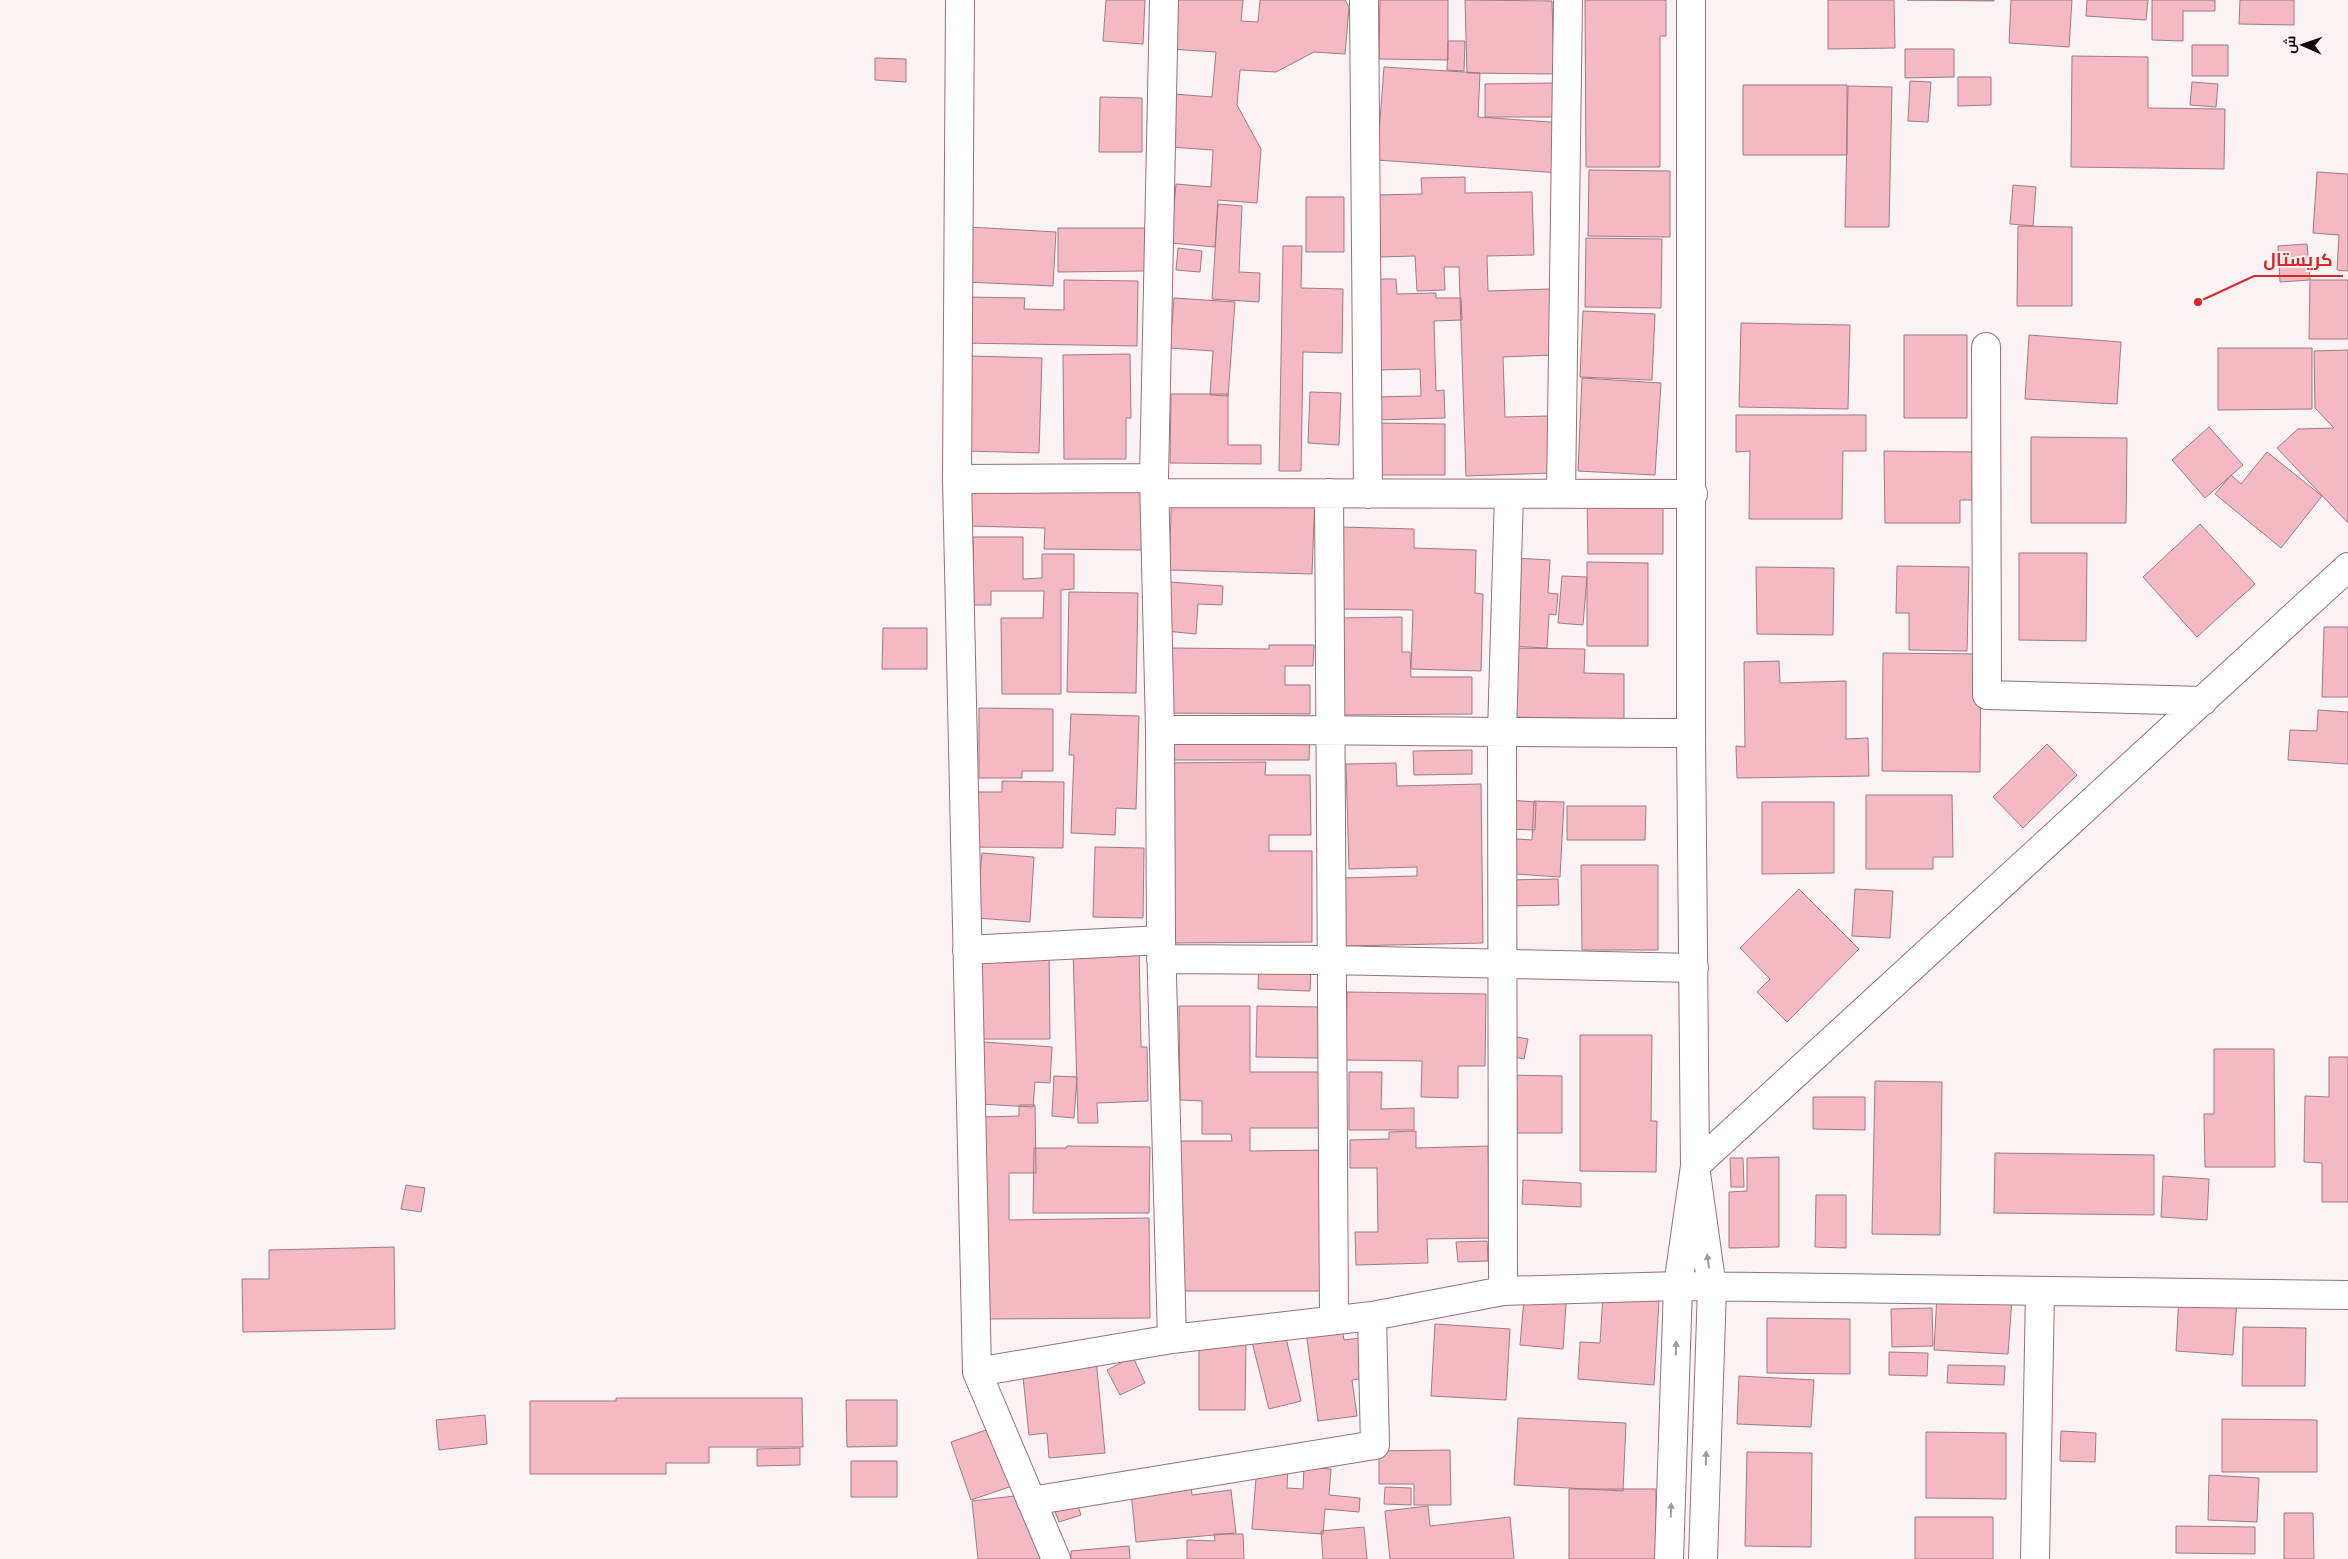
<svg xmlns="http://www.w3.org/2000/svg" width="2348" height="1559" viewBox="0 0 2348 1559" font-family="'Varela Round',Cairo,sans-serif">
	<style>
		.building { fill: #f5b9c4; stroke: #a07b82 }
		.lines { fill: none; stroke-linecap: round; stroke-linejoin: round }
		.street-casing { stroke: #967178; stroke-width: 30 }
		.street { stroke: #fff; stroke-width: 28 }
		.oneway { fill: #a19c9d }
		.leader { fill: none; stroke: #d62828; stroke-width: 2 }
		.callout-dot { fill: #d62828; stroke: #faf2f3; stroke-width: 2 }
		.callout-label { font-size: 18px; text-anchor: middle; font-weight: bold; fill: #d62828; stroke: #faf2f3; stroke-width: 4; stroke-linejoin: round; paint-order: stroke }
	</style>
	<rect width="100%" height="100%" fill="#faf2f3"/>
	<path class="building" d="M 1106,0 L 1145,0 L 1143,44 L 1103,41 Z
		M 1173,0 L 1243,0 L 1241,21 L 1258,22 L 1260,0 L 1345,0 L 1349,7 L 1345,54 L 1314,52 L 1276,72 L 1240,70 L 1237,105 L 1261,149 L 1257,203 L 1218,200 L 1215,247 L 1171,243 L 1176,184 L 1211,187 L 1213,150 L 1170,147 L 1174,94 L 1212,97 L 1216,52 L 1170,49 Z
		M 1380,0 L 1448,0 L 1448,60 L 1379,59 Z
		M 1465,0 L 1552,1 L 1554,74 L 1467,73 Z
		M 1585,0 L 1666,0 L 1666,36 L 1660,36 L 1660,167 L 1586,167 Z
		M 1828,0 L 1894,0 L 1895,48 L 1828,49 Z
		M 1907,0 L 1994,0 L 1994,1 Z
		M 2011,0 L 2072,0 L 2069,47 L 2009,43 Z
		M 2087,0 L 2148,0 L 2146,20 L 2086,16 Z
		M 2152,0 L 2215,0 L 2215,11 L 2183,11 L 2183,41 L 2152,40 Z
		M 2240,0 L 2294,0 L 2294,25 L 2239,24 Z
		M 1448,41 L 1465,41 L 1464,71 L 1447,70 Z
		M 2192,45 L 2228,45 L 2228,76 L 2192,76 Z
		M 1905,49 L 1954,49 L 1954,77 L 1905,78 Z
		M 2072,56 L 2148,57 L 2148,108 L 2225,109 L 2224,169 L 2071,167 Z
		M 875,58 L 906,59 L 906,82 L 875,80 Z
		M 1384,67 L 1480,73 L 1478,117 L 1564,123 L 1560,173 L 1377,160 Z
		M 1958,77 L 1991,77 L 1991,105 L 1958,106 Z
		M 1910,81 L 1931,82 L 1928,122 L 1908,121 Z
		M 2192,82 L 2218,84 L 2216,107 L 2190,105 Z
		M 1553,83 L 1553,117 L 1485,117 L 1485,84 Z
		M 1743,85 L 1847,85 L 1847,155 L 1743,155 Z
		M 1848,86 L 1892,87 L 1889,227 L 1845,227 Z
		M 1100,97 L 1142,98 L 1142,152 L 1099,152 Z
		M 1589,170 L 1670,171 L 1670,237 L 1588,236 Z
		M 2317,172 L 2348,174 L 2348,271 L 2337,270 L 2339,235 L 2313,233 Z
		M 1465,177 L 1465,193 L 1532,192 L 1534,255 L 1487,256 L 1488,291 L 1550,289 L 1552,355 L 1503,357 L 1505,417 L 1550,416 L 1552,473 L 1466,476 L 1459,267 L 1444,267 L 1445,290 L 1417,291 L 1415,256 L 1379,257 L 1377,195 L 1422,194 L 1421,178 Z
		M 2013,185 L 2036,187 L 2033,226 L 2010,224 Z
		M 1306,197 L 1344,197 L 1344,252 L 1306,252 Z
		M 1218,204 L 1242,206 L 1239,272 L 1260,273 L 1259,302 L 1212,299 Z
		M 2018,226 L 2072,227 L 2072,306 L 2017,306 Z
		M 969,227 L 1056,232 L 1053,286 L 967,282 Z
		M 1058,228 L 1145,228 L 1145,271 L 1058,272 Z
		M 1586,238 L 1662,239 L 1661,308 L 1585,307 Z
		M 2307,244 L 2310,280 L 2280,282 L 2278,246 Z
		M 1283,246 L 1302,246 L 1301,288 L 1343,289 L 1342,353 L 1303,352 L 1301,471 L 1279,471 Z
		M 1178,248 L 1202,251 L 1200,272 L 1176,270 Z
		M 1375,279 L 1396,279 L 1397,294 L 1436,293 L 1436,298 L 1461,298 L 1462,320 L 1434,321 L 1436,391 L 1444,390 L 1445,418 L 1376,420 L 1375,397 L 1421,396 L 1420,369 L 1378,370 Z
		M 1064,280 L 1138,281 L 1137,346 L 963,343 L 964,297 L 1025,298 L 1024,309 L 1064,310 Z
		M 2310,280 L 2348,280 L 2348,339 L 2309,339 Z
		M 1174,298 L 1235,302 L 1228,396 L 1210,395 L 1213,351 L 1170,348 Z
		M 1583,311 L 1655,314 L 1652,380 L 1580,377 Z
		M 1741,323 L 1850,325 L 1848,409 L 1739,407 Z
		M 1904,335 L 1967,335 L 1967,418 L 1904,418 Z
		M 2029,335 L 2121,342 L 2117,404 L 2025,399 Z
		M 2218,348 L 2312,348 L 2312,409 L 2218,410 Z
		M 2348,350 L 2348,523 L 2277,448 L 2298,429 L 2334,428 L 2315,408 L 2314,351 Z
		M 1130,354 L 1131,418 L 1126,418 L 1126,459 L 1064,459 L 1063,355 Z
		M 971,356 L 1042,358 L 1039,453 L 967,451 Z
		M 1582,378 L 1661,383 L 1655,475 L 1578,471 Z
		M 1310,392 L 1341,393 L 1339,445 L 1308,443 Z
		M 1171,394 L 1228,394 L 1228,445 L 1261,445 L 1261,464 L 1170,463 Z
		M 1736,415 L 1866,415 L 1866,451 L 1843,451 L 1842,519 L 1749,519 L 1750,451 L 1736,452 Z
		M 1375,423 L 1445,424 L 1445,475 L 1375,475 Z
		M 2209,427 L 2243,465 L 2205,498 L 2172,460 Z
		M 2031,437 L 2127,438 L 2126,523 L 2031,523 Z
		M 1884,451 L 1973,452 L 1972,500 L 1960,500 L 1960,523 L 1885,523 Z
		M 2267,452 L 2322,496 L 2281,548 L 2215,494 L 2231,475 L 2241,484 Z
		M 1143,477 L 1142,550 L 1044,549 L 1045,528 L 969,526 L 970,478 Z
		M 1172,488 L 1315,494 L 1312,574 L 1169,570 Z
		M 1587,494 L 1663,494 L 1663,554 L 1588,554 Z
		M 2200,524 L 2255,584 L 2197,637 L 2143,577 Z
		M 1342,527 L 1414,529 L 1414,548 L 1476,550 L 1475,593 L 1483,594 L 1481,671 L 1411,669 L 1413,610 L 1340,609 Z
		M 973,537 L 1023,537 L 1023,579 L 1042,578 L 1042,554 L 1074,554 L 1074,589 L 1061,590 L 1061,694 L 1002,694 L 1001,618 L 1043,618 L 1044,591 L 991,591 L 991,605 L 974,605 Z
		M 2019,553 L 2087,553 L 2086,641 L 2019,640 Z
		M 1514,558 L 1550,560 L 1548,593 L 1558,594 L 1556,615 L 1549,614 L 1547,648 L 1509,646 Z
		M 1587,562 L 1648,563 L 1648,646 L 1587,646 Z
		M 1897,566 L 1969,567 L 1967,651 L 1909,650 L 1909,613 L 1896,613 Z
		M 1756,567 L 1834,568 L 1833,635 L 1757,634 Z
		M 1562,576 L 1587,577 L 1583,625 L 1558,623 Z
		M 1170,582 L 1223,586 L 1222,605 L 1198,604 L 1196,634 L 1166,631 Z
		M 1069,592 L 1138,593 L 1136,693 L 1067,692 Z
		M 1402,617 L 1402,652 L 1410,652 L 1411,677 L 1472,677 L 1472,714 L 1341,715 L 1340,618 Z
		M 2324,627 L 2348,627 L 2348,697 L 2322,697 Z
		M 883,628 L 927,628 L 927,669 L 882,669 Z
		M 1269,645 L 1314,645 L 1313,666 L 1285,666 L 1285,685 L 1310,685 L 1310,714 L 1167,713 L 1168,648 L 1269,649 Z
		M 1509,648 L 1585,649 L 1584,673 L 1624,674 L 1624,719 L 1508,717 Z
		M 1883,653 L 1981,654 L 1980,772 L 1882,771 Z
		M 1779,661 L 1780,683 L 1846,681 L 1846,739 L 1868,738 L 1869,776 L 1737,778 L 1736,746 L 1745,747 L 1744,662 Z
		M 979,708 L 1053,709 L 1053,771 L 1022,771 L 1022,778 L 979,778 Z
		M 2318,710 L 2348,712 L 2348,764 L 2288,760 L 2290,730 L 2317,731 Z
		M 1071,714 L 1139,716 L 1136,809 L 1116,808 L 1115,835 L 1071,833 L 1074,755 L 1069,755 Z
		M 1170,727 L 1310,728 L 1309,760 L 1170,760 Z
		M 2047,744 L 2077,775 L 2023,828 L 1993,797 Z
		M 1472,750 L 1472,774 L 1414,775 L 1413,751 Z
		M 1266,762 L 1265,775 L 1310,775 L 1311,835 L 1269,835 L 1269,851 L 1312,851 L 1312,942 L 1173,943 L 1170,763 Z
		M 1396,763 L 1397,786 L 1481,784 L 1483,943 L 1345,946 L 1343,878 L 1417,876 L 1417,867 L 1349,869 L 1346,764 Z
		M 1002,781 L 1064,782 L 1063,848 L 974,847 L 975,792 L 1002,792 Z
		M 1866,795 L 1952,795 L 1953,857 L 1933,857 L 1933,869 L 1866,869 Z
		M 1509,800 L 1536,802 L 1535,830 L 1507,829 Z
		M 1534,801 L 1564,802 L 1560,877 L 1500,873 L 1502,838 L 1532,840 Z
		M 1762,802 L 1834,802 L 1834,873 L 1762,874 Z
		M 1567,806 L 1646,806 L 1645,840 L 1567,840 Z
		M 1095,847 L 1144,848 L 1143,918 L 1093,917 Z
		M 982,853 L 1034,857 L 1030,922 L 976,918 Z
		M 1581,865 L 1658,865 L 1658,950 L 1582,950 Z
		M 1558,879 L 1559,905 L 1507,906 L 1506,880 Z
		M 1799,889 L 1859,949 L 1787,1022 L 1757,992 L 1770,979 L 1740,948 Z
		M 1855,889 L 1893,891 L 1890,938 L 1852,936 Z
		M 1049,945 L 1050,1039 L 981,1039 L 980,946 Z
		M 1139,947 L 1141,1047 L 1147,1047 L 1148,1101 L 1097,1103 L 1098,1123 L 1078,1123 L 1073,949 Z
		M 1259,961 L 1311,963 L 1310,991 L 1258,989 Z
		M 1347,992 L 1486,994 L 1485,1066 L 1458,1066 L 1458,1098 L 1421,1097 L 1422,1061 L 1346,1060 Z
		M 1179,1006 L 1250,1006 L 1250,1072 L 1320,1072 L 1320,1128 L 1250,1128 L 1250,1151 L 1327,1150 L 1327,1291 L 1182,1291 L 1182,1199 L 1178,1199 L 1179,1141 L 1232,1141 L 1231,1134 L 1202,1134 L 1202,1101 L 1180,1100 Z
		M 1257,1006 L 1320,1007 L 1319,1058 L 1256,1057 Z
		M 1580,1035 L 1652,1035 L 1651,1121 L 1657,1121 L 1656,1172 L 1580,1171 Z
		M 1512,1036 L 1528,1039 L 1524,1059 L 1508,1056 Z
		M 984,1042 L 1052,1047 L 1050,1083 L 1035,1082 L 1033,1107 L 980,1104 Z
		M 2214,1049 L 2274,1049 L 2275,1167 L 2205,1167 L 2204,1114 L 2214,1114 Z
		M 2329,1057 L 2348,1057 L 2348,1202 L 2322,1202 L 2322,1163 L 2304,1162 L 2305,1096 L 2329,1097 Z
		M 1349,1072 L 1382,1072 L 1381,1109 L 1414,1108 L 1414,1130 L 1349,1130 Z
		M 1507,1075 L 1562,1076 L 1562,1133 L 1507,1133 Z
		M 1054,1076 L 1077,1077 L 1074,1118 L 1052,1116 Z
		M 1875,1081 L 1942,1082 L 1940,1235 L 1872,1234 Z
		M 1813,1097 L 1865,1097 L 1865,1130 L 1813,1129 Z
		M 1019,1105 L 1035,1105 L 1036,1173 L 1009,1173 L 1009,1220 L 1149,1218 L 1150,1318 L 984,1319 L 984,1117 L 1019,1116 Z
		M 1416,1131 L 1416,1148 L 1488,1146 L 1490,1238 L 1427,1239 L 1428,1263 L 1356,1265 L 1355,1232 L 1378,1232 L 1377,1168 L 1350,1168 L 1350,1140 L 1389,1139 L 1389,1132 Z
		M 1067,1146 L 1150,1147 L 1149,1213 L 1033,1213 L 1034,1148 L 1066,1148 Z
		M 1995,1153 L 2154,1155 L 2154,1215 L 1994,1213 Z
		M 1779,1157 L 1779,1247 L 1729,1248 L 1729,1192 L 1747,1191 L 1747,1158 Z
		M 1730,1158 L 1743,1158 L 1744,1187 L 1731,1187 Z
		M 2163,1176 L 2209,1179 L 2207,1220 L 2161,1217 Z
		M 1523,1180 L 1581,1183 L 1581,1207 L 1522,1204 Z
		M 406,1185 L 425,1188 L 421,1212 L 401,1209 Z
		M 1816,1195 L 1846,1195 L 1846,1248 L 1815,1247 Z
		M 1487,1241 L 1488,1261 L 1458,1262 L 1456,1242 Z
		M 394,1247 L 395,1329 L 243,1332 L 242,1279 L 269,1279 L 269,1250 Z
		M 1937,1294 L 2012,1297 L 2008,1354 L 1934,1350 Z
		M 2179,1295 L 2237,1299 L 2233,1355 L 2176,1351 Z
		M 1603,1296 L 1659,1300 L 1654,1385 L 1578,1379 L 1580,1342 L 1600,1343 Z
		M 1524,1299 L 1566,1303 L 1563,1349 L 1520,1345 Z
		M 1932,1308 L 1933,1346 L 1892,1347 L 1891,1309 Z
		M 1767,1318 L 1850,1319 L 1850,1374 L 1767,1373 Z
		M 1435,1324 L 1510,1329 L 1506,1400 L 1431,1396 Z
		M 1342,1326 L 1344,1340 L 1377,1336 L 1383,1375 L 1352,1380 L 1357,1416 L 1318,1421 L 1306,1332 Z
		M 2243,1327 L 2306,1328 L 2305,1386 L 2242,1386 Z
		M 1285,1334 L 1301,1401 L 1269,1409 L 1252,1342 Z
		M 1199,1343 L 1246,1343 L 1245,1410 L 1199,1410 Z
		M 1889,1352 L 1928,1353 L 1927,1376 L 1889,1375 Z
		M 1133,1357 L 1145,1383 L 1120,1395 L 1107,1370 Z
		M 1096,1359 L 1105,1453 L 1049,1458 L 1047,1433 L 1029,1435 L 1022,1367 Z
		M 1948,1365 L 2005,1366 L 2004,1385 L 1947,1383 Z
		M 1739,1376 L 1814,1380 L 1811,1427 L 1737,1424 Z
		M 616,1398 L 802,1398 L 803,1447 L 709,1447 L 709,1463 L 666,1463 L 666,1474 L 530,1474 L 530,1401 L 616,1401 Z
		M 846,1400 L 897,1400 L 897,1446 L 847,1447 Z
		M 485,1415 L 487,1444 L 439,1450 L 436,1420 Z
		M 1518,1418 L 1626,1423 L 1623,1491 L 1514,1485 Z
		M 2222,1419 L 2317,1420 L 2317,1472 L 2222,1472 Z
		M 992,1428 L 1012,1486 L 971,1500 L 951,1442 Z
		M 2061,1431 L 2096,1433 L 2095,1462 L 2060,1461 Z
		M 1926,1432 L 2006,1433 L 2006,1499 L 1926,1498 Z
		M 800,1448 L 800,1465 L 757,1466 L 757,1449 Z
		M 1450,1450 L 1451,1505 L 1414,1505 L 1414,1484 L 1379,1484 L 1379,1451 Z
		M 1747,1452 L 1812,1453 L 1811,1547 L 1745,1546 Z
		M 851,1461 L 897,1461 L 897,1497 L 851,1497 Z
		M 1189,1465 L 1192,1495 L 1231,1490 L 1236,1533 L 1136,1542 L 1129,1471 Z
		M 1257,1465 L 1288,1467 L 1287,1488 L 1303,1489 L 1304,1467 L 1331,1469 L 1329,1495 L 1360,1498 L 1359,1512 L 1325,1509 L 1323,1534 L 1252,1529 Z
		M 2209,1475 L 2259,1478 L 2257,1522 L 2208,1520 Z
		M 1385,1487 L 1411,1488 L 1411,1505 L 1384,1504 Z
		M 1569,1489 L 1656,1489 L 1656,1559 L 1569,1559 Z
		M 1073,1491 L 1081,1515 L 1059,1522 L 1050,1498 Z
		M 1032,1494 L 1039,1554 L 1043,1553 L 1044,1559 L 978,1559 L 972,1501 Z
		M 1428,1506 L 1430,1526 L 1510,1517 L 1514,1559 L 1390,1559 L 1385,1511 Z
		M 2284,1513 L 2313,1513 L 2314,1559 L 2284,1559 Z
		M 1915,1517 L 1993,1517 L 1993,1559 L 1915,1559 Z
		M 2176,1526 L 2255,1527 L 2255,1554 L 2176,1553 Z
		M 1364,1527 L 1367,1559 L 1323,1559 L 1321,1531 Z
		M 1214,1534 L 1243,1534 L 1244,1559 L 1187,1559 L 1187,1540 L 1215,1541 Z
		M 1129,1546 L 1130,1559 L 1071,1559 L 1071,1551 Z"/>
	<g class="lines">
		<g class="street-casing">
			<path id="street" d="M 960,0 L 957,479 L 977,1372 L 1056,1559
				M 1164,0 L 1154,478 L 1160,730 L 1161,940 L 1172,1339
				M 1364,0 L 1368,494
				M 1691,0 L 1691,733 L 1695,1166 L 1712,1288 L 1703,1559
				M 1986,347 L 1987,695 L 2203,701
				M 957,479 L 1154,478
				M 1156,493 L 1693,494
				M 1329,493 L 1334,1320
				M 1561,494 L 1568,0
				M 1160,730 C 1337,729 1514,733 1691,733
				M 967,950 L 1161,940
				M 1161,959 L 1330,960 L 1694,968
				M 1503,1291 L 1502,733 L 1509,494
				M 977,1372 L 1172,1339 L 1372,1316 L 1503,1291 L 1678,1286 L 2348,1295
				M 1031,1501 L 1375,1445 L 1372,1316
				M 1669,1559 L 1678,1286 L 1695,1166 L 2348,567
				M 2035,1559 L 2040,1292"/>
		</g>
		<use href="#street" class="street"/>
	</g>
	<defs><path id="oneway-solid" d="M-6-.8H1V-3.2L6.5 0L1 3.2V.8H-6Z" transform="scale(1.25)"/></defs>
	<g class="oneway">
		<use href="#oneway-solid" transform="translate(1708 1261) rotate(-98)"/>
		<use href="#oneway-solid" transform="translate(1676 1348) rotate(-88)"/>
		<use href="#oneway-solid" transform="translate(1706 1458) rotate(-88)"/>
		<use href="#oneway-solid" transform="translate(1671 1510) rotate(-88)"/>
	</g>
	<path class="leader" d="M2198 302L2254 276H2343"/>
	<circle class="callout-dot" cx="2198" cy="302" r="5"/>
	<g class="callout-label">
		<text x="2298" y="266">كريستال</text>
	</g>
	<g transform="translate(2303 45) rotate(272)" stroke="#faf2f3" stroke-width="4" paint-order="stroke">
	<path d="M0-4L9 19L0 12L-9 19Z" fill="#14070a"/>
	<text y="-8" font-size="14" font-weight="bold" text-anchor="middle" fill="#14070a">ش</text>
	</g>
</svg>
